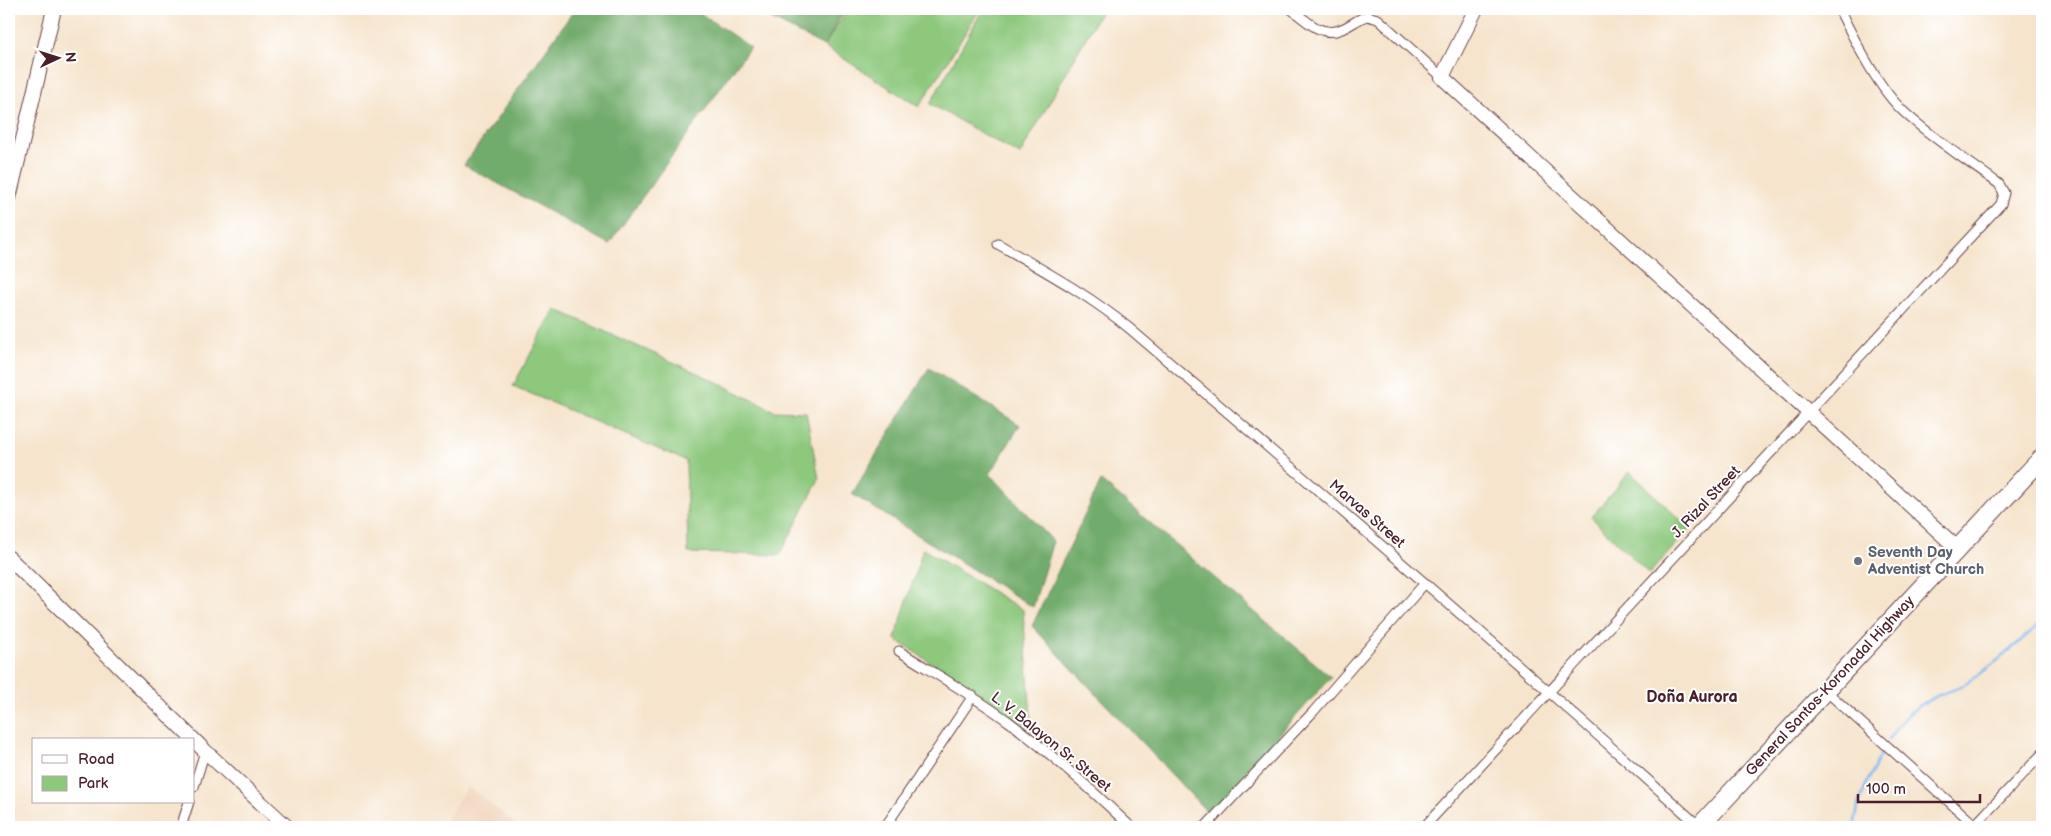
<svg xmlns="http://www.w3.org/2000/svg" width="2051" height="836" viewBox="0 0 2051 836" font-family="'Balsamiq Sans',sans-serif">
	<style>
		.built { fill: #f1d5bd }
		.green { fill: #8dc87d; stroke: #6c7454 }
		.forest { fill: #72ac6c; stroke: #5e664c }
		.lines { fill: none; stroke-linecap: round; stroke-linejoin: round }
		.stream { stroke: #81b8f0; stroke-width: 2.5 }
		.street-casing { stroke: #643d43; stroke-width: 11 }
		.secondary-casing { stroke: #643d43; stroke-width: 16 }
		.highway-casing { stroke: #643d43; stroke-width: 20 }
		.street { stroke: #fff; stroke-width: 9 }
		.secondary { stroke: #fff; stroke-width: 14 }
		.highway { stroke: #fff; stroke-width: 18 }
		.worship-dot { fill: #6b7280; stroke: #fff; stroke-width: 2 }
		.labels { text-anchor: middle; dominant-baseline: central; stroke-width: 4; stroke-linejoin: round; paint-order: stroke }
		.street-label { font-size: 15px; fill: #4a1f2b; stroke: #fff }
		.worship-label { font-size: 15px; font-weight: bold; fill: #5b616d; stroke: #fff; text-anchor: start }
		.neighbourhood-label { font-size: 16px; font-weight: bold; fill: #4a1f2b; stroke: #fff }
	</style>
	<rect width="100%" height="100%" fill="#fff"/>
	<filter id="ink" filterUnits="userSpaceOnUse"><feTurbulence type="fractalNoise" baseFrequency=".02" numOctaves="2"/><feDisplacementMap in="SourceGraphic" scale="10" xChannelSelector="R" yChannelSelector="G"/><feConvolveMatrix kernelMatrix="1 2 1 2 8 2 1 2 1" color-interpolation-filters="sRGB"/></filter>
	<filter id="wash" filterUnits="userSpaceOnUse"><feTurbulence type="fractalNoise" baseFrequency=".0096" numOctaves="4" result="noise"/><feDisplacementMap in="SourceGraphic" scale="20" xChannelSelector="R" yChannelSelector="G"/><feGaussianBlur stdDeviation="1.12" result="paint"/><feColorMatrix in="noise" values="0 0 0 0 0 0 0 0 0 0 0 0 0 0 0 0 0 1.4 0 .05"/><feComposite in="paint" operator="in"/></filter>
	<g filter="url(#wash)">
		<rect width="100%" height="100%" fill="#f6e4cc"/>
		<path class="built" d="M 467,786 L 520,827 L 442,827 Z"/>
		<path class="green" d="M 848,9 L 980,9 L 919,107 L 824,46 Z
			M 983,9 L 1102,9 L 1020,155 L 930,104 Z
			M 555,309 L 715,381 L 774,411 L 806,412 L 819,479 L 780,555 L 688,553 L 686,461 L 513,386 Z
			M 1630,472 L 1690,529 L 1649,574 L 1591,517 Z
			M 923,549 L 1023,610 L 1032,730 L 895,639 Z"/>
		<path class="forest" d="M 575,9 L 694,9 L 750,47 L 609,244 L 464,165 Z
			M 752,9 L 845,9 L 824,46 Z
			M 929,368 L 1020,425 L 990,474 L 1053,541 L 1033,607 L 852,494 Z
			M 1101,481 L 1331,677 L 1209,814 L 1032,626 Z"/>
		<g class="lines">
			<path class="stream" d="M 1888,740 C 1904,716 1912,708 1939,695 C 1948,691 1956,690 1964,685 C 1993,666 2017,644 2042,622
				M 1854,827 C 1858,799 1869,776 1883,751"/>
		</g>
	</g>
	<g filter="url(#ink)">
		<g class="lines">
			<g class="street-casing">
				<path id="street" d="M 1291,9 C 1304,19 1321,37 1339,30 C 1349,27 1357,19 1367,16 L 1378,19 L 1442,77
					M 998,244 C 1043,270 1089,295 1129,328 C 1321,492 1512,657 1700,827
					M 899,651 C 937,675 976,697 1012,724 C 1054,756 1093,791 1131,827
					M 1826,691 L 1977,827
					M 194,787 L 205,751
					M 181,827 L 189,802
					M 885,827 L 973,696
					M 1205,827 L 1313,712 L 1425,583
					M 1424,827 L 2001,204 L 2004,193 L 1999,184 C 1968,161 1933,139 1904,112 C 1878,88 1855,41 1839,9
					M 1973,827 L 2042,754"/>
			</g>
			<g class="secondary-casing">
				<path id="secondary" d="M 1476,9 L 1442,77 L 1958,549
					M 9,198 L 54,9
					M 9,558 L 205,751 L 287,827"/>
			</g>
			<g class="highway-casing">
				<path id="highway" d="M 1699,827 L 2042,458"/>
			</g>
			<use href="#street" class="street"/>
			<use href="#secondary" class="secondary"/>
			<use href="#highway" class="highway"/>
		</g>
	</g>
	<circle class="worship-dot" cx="1858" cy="561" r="5"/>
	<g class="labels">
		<g class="street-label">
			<text transform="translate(1706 502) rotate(-47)">J. Rizal Street</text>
			<text transform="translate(1367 514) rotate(41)">Marvas Street</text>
			<text transform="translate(1830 686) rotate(-47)">General Santos-Koronadal Highway</text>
			<text transform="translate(1051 742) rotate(39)">L. V. Balayon Sr. Street</text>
		</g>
		<g class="worship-label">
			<text x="1868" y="552">Seventh Day<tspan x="1868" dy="17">Adventist Church</tspan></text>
		</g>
		<g class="neighbourhood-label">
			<text x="1692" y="697">Doña Aurora</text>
		</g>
	</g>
	<rect width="2051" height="836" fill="none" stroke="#fff" stroke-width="30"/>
	<rect x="32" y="738" width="162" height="65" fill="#ffffff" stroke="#b7a5aa"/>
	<rect x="42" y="755" width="25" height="8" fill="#ffffff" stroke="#b7a5aa"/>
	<text x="78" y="764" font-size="15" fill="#4a1f2b">Road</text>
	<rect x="42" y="776" width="25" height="15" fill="#8dc87d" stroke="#b7a5aa"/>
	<text x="78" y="788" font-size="15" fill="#4a1f2b">Park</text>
	<g transform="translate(58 58) rotate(86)" stroke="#ffffff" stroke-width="4" paint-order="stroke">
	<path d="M0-4L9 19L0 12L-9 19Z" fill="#4a1f2b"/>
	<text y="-8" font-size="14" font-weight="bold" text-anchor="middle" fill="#4a1f2b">N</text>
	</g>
	<path d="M1858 794v8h122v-8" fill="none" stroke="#4a1f2b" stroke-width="2.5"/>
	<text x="1866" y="794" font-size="15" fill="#4a1f2b" stroke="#ffffff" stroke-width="4" paint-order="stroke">100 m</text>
</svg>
